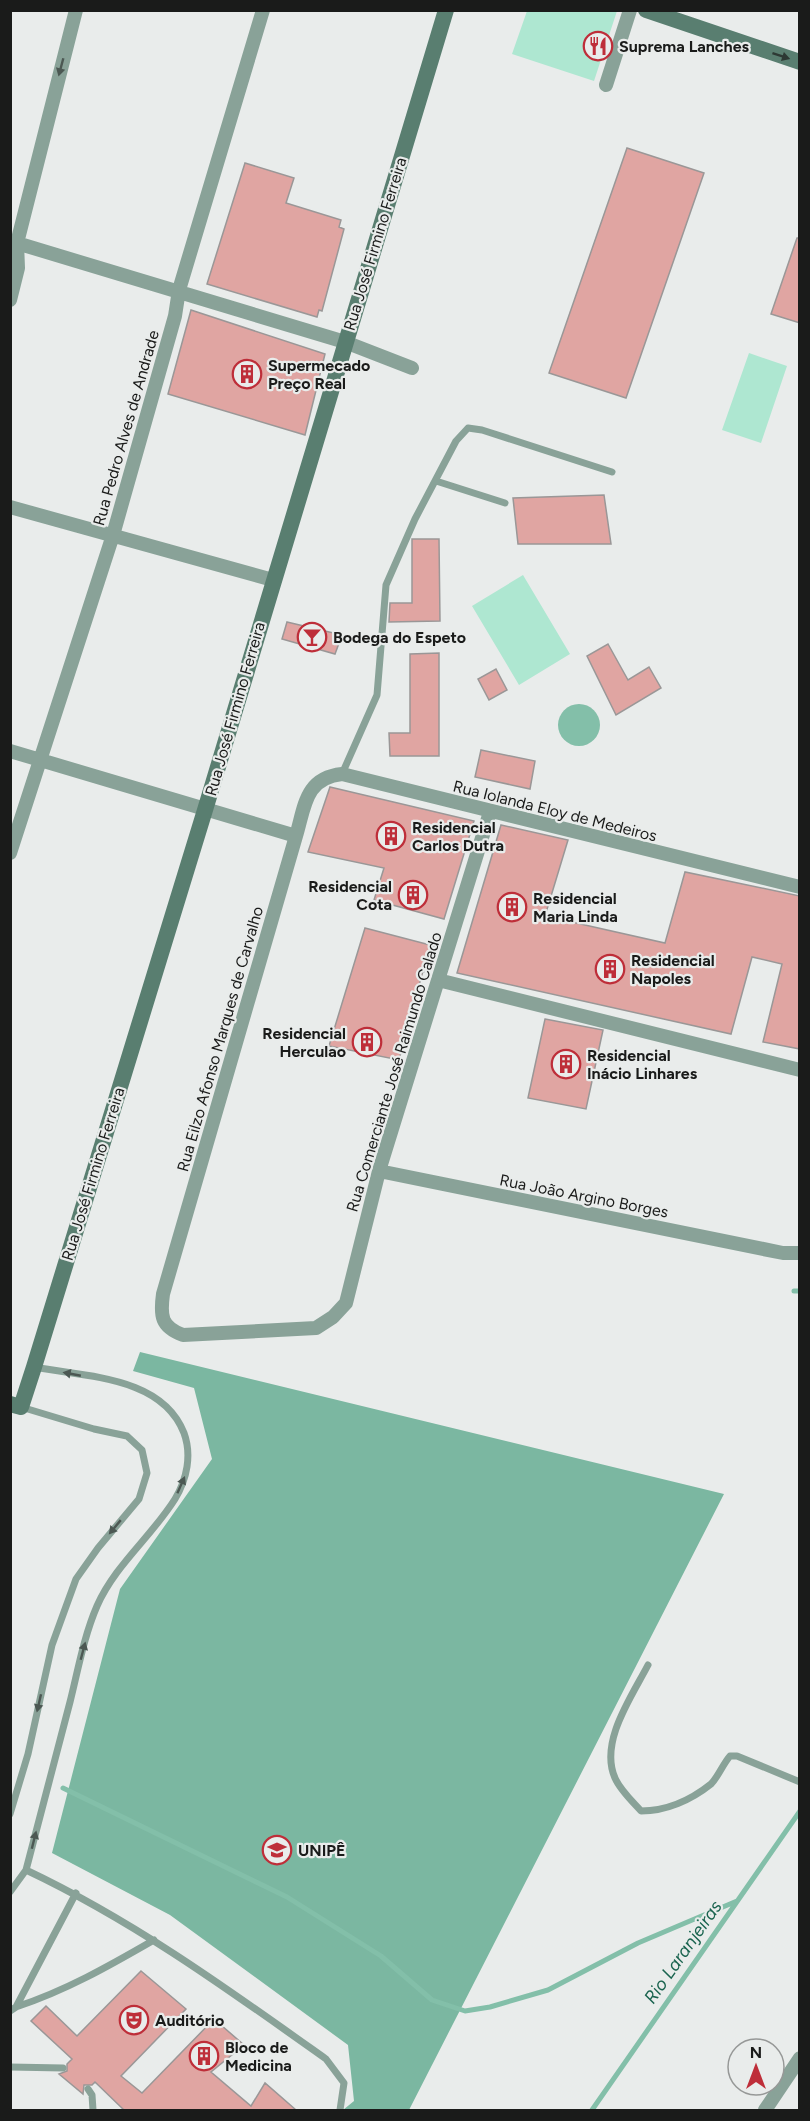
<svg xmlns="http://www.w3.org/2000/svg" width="810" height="2121" viewBox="0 0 810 2121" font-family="Figtree,sans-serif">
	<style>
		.green { fill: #aee7d1 }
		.forest { fill: #7bb7a1 }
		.water { fill: #83bfa9 }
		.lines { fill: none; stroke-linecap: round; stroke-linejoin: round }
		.stream { stroke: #83bfa9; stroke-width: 5 }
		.building { fill: #e0a5a2; stroke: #9a9797; stroke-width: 1.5 }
		.service { stroke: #89a298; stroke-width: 7 }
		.minor { stroke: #89a298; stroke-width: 14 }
		.secondary { stroke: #597e70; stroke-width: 16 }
		.oneway { fill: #2d3934 }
		.oneway2 { fill: #4c5853 }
		.labels { text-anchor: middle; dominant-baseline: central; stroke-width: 4.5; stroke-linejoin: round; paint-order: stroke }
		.poi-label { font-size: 16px; font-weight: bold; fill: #1a1b1a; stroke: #e9eceb; text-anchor: start }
		.street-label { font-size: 16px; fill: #1a1b1a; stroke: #e9eceb }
		.water-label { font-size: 18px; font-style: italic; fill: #1a644f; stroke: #e9eceb }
	</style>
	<rect width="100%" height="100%" fill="#e9eceb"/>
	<path class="green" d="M 527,11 L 617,11 L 594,81 L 512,54 Z
		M 749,353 L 787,366 L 761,443 L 722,430 Z
		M 523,575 L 570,654 L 519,685 L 472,606 Z"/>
	<path class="forest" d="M 140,1352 L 724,1494 L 409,2110 L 343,2110 L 354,2101 L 348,2045 L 170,1915 L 52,1853 L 120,1589 L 212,1459 L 194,1388 L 133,1371 Z"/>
	<path class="water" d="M558 725a21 21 0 1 1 42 0a21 21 0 1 1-42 0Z"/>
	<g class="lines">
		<path class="stream" d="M 794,1291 L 800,1291
			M 63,1788 L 287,1897 L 381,1956 L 432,2000 L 465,2011 L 490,2007 L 548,1990 L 638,1943 L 737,1901
			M 592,2110 L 800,1811"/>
	</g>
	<path class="building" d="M 627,148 L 704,173 L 626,398 L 549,373 Z
		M 245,163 L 294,178 L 286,203 L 341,220 L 339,227 L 344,229 L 322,311 L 319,310 L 317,317 L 207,284 Z
		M 797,238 L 800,238 L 800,323 L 771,314 Z
		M 191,310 L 325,354 L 305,435 L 168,394 Z
		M 604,495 L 611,544 L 518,544 L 513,498 Z
		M 412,539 L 439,539 L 440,621 L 389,622 L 390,603 L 412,603 Z
		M 287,622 L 342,635 L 335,654 L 282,639 Z
		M 608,644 L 628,680 L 649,667 L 661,688 L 616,715 L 587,656 Z
		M 439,653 L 439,756 L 390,756 L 389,733 L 410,733 L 410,654 Z
		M 496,669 L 507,690 L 489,700 L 478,679 Z
		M 481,750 L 535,761 L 530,789 L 475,777 Z
		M 330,787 L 474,821 L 444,919 L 374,900 L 384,868 L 308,852 Z
		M 501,825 L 568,840 L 545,916 L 665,943 L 685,872 L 800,896 L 800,1049 L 763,1042 L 782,964 L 752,957 L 731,1034 L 457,973 Z
		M 365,928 L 434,946 L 426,972 L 423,971 L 399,1060 L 329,1046 Z
		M 545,1019 L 603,1030 L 586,1109 L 528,1098 Z
		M 141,1971 L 186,2009 L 121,2076 L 142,2093 L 214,2019 L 244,2045 L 211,2072 L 251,2106 L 265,2083 L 296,2110 L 124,2110 L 95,2082 L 92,2085 L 84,2085 L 83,2094 L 59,2074 L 67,2071 L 67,2064 L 72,2059 L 31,2021 L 46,2006 L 77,2036 Z"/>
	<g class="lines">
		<path class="service" d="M 436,481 L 505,503
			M 342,774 L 377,695 L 386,585 L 415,519 L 456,441 L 468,428 L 482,430 L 612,472
			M 648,1665 C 632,1696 599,1742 615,1778 C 620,1790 632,1801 641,1811 C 666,1811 691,1800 711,1784 C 718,1777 723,1764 730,1756 L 737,1756 L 800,1782
			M 10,1814 L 28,1754 L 52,1645 L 76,1579 L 98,1548 L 139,1499 L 147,1473 L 142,1450 L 127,1436 L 94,1429 L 21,1407
			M 26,1870 C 134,1921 229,1990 326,2059 L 344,2083 L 340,2110
			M 10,1892 L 26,1870 C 41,1814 55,1758 70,1702 C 78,1670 84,1636 97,1606 C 115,1565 152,1536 175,1499 C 187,1479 192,1455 184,1433 C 162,1376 86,1377 34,1367
			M 16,2007 C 65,1991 109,1966 154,1940
			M 10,2011 L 16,2007 L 76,1893
			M 10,2067 L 63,2068
			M 88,2089 L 92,2095 L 93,2110"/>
		<path class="minor" d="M 606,85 L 630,10
			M 10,241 L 345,342 L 412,368
			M 10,300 L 18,268 L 17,243 L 76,10
			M 10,507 L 273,580
			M 10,751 L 296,836
			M 490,812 L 379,1171 L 346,1303 L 333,1317 L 316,1328 L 183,1335 C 161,1327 160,1316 163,1294 L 296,836 C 305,806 305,778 342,774 L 800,887
			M 10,853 L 113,535 L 175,316 L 179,290 L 263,10
			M 438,980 L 800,1070
			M 379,1171 L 783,1253 L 800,1253
			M 765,2110 L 800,2058"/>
		<path class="secondary" d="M 646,10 L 800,62
			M 10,1404 L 21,1407 L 34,1367 L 205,810 L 446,10"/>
	</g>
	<defs><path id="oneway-solid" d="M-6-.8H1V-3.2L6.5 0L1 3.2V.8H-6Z" transform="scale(1.5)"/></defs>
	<use class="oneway" href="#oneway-solid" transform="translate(781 56) rotate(18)"/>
	<g class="oneway2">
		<use href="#oneway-solid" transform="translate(61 67) rotate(105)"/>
		<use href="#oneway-solid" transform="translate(72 1374) rotate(-169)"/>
		<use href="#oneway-solid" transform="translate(181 1485) rotate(-66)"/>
		<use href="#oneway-solid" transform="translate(115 1527) rotate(130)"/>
		<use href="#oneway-solid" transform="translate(83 1651) rotate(-75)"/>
		<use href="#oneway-solid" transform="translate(39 1703) rotate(103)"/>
		<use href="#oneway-solid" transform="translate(34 1840) rotate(-76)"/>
	</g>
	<defs>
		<g id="restaurant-ring" transform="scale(1.5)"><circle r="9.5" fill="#e9eceb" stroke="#be2e39" stroke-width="1.5"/><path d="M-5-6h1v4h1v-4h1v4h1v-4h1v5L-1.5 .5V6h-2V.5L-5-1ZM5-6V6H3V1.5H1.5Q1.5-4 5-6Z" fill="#be2e39"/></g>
		<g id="building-ring" transform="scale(1.5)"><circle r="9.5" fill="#e9eceb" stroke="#be2e39" stroke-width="1.5"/><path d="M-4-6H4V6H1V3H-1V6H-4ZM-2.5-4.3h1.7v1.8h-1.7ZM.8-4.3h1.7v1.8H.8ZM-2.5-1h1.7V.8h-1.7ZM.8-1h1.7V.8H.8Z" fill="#be2e39"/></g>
		<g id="bar-ring" transform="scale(1.5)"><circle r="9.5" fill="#e9eceb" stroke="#be2e39" stroke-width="1.5"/><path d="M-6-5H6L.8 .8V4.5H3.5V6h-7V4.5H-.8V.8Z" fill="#be2e39"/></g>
		<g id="university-ring" transform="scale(1.5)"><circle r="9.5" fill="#e9eceb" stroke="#be2e39" stroke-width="1.5"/><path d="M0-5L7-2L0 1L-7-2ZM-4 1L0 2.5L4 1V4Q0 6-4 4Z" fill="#be2e39"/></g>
		<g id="theatre-ring" transform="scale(1.5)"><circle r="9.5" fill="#e9eceb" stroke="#be2e39" stroke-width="1.5"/><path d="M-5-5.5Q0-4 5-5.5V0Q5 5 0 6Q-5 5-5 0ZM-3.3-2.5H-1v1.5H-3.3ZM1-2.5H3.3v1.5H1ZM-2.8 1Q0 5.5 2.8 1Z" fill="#be2e39"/></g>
	</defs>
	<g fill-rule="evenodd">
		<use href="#restaurant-ring" x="598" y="46"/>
		<use href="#building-ring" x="247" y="374"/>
		<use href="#bar-ring" x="312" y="637"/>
		<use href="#building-ring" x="391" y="836"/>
		<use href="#building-ring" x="413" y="895"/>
		<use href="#building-ring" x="512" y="907"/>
		<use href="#building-ring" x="610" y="969"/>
		<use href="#building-ring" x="367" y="1042"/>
		<use href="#building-ring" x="566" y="1064"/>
		<use href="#university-ring" x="277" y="1850"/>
		<use href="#theatre-ring" x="134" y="2020"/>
		<use href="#building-ring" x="204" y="2056"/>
	</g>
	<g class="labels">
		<g class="poi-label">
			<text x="619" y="46">Suprema Lanches</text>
			<text x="268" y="365">Supermecado<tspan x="268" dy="18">Preço Real</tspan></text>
			<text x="333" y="637">Bodega do Espeto</text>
			<text x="412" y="827">Residencial<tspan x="412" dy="18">Carlos Dutra</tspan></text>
			<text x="392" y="886" text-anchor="end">Residencial<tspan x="392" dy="18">Cota</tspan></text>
			<text x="533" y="898">Residencial<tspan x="533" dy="18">Maria Linda</tspan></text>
			<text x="631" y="960">Residencial<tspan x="631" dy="18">Napoles</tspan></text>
			<text x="346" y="1033" text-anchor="end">Residencial<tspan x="346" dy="18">Herculao</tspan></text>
			<text x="587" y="1055">Residencial<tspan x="587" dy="18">Inácio Linhares</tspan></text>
			<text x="298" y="1850">UNIPÊ</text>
			<text x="155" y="2020">Auditório</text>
			<text x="225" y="2047">Bloco de<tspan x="225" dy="18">Medicina</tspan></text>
		</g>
		<g class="street-label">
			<text transform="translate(375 244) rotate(-73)">Rua José Firmino Ferreira</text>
			<text transform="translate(126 428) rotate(-74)">Rua Pedro Alves de Andrade</text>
			<text transform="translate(235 709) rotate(-74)">Rua José Firmino Ferreira</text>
			<text transform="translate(555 811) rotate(14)">Rua Iolanda Eloy de Medeiros</text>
			<text transform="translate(220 1039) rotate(-74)">Rua Eilzo Afonso Marques de Carvalho</text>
			<text transform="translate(394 1072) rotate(-73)">Rua Comerciante José Raimundo Calado</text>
			<text transform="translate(93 1174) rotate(-73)">Rua José Firmino Ferreira</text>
			<text transform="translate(584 1196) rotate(11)">Rua João Argino Borges</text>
		</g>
		<g class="water-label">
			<text transform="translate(683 1952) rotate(-55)">Rio Laranjeiras</text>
		</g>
	</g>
	<rect width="810" height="2121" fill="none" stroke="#1a1b1a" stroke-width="24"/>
	<g transform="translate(756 2067)"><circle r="28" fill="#e9eceb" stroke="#969897" stroke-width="1.5"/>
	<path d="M0-4.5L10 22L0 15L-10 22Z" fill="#be2e39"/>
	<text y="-9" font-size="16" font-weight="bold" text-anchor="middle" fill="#1a1b1a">N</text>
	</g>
</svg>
